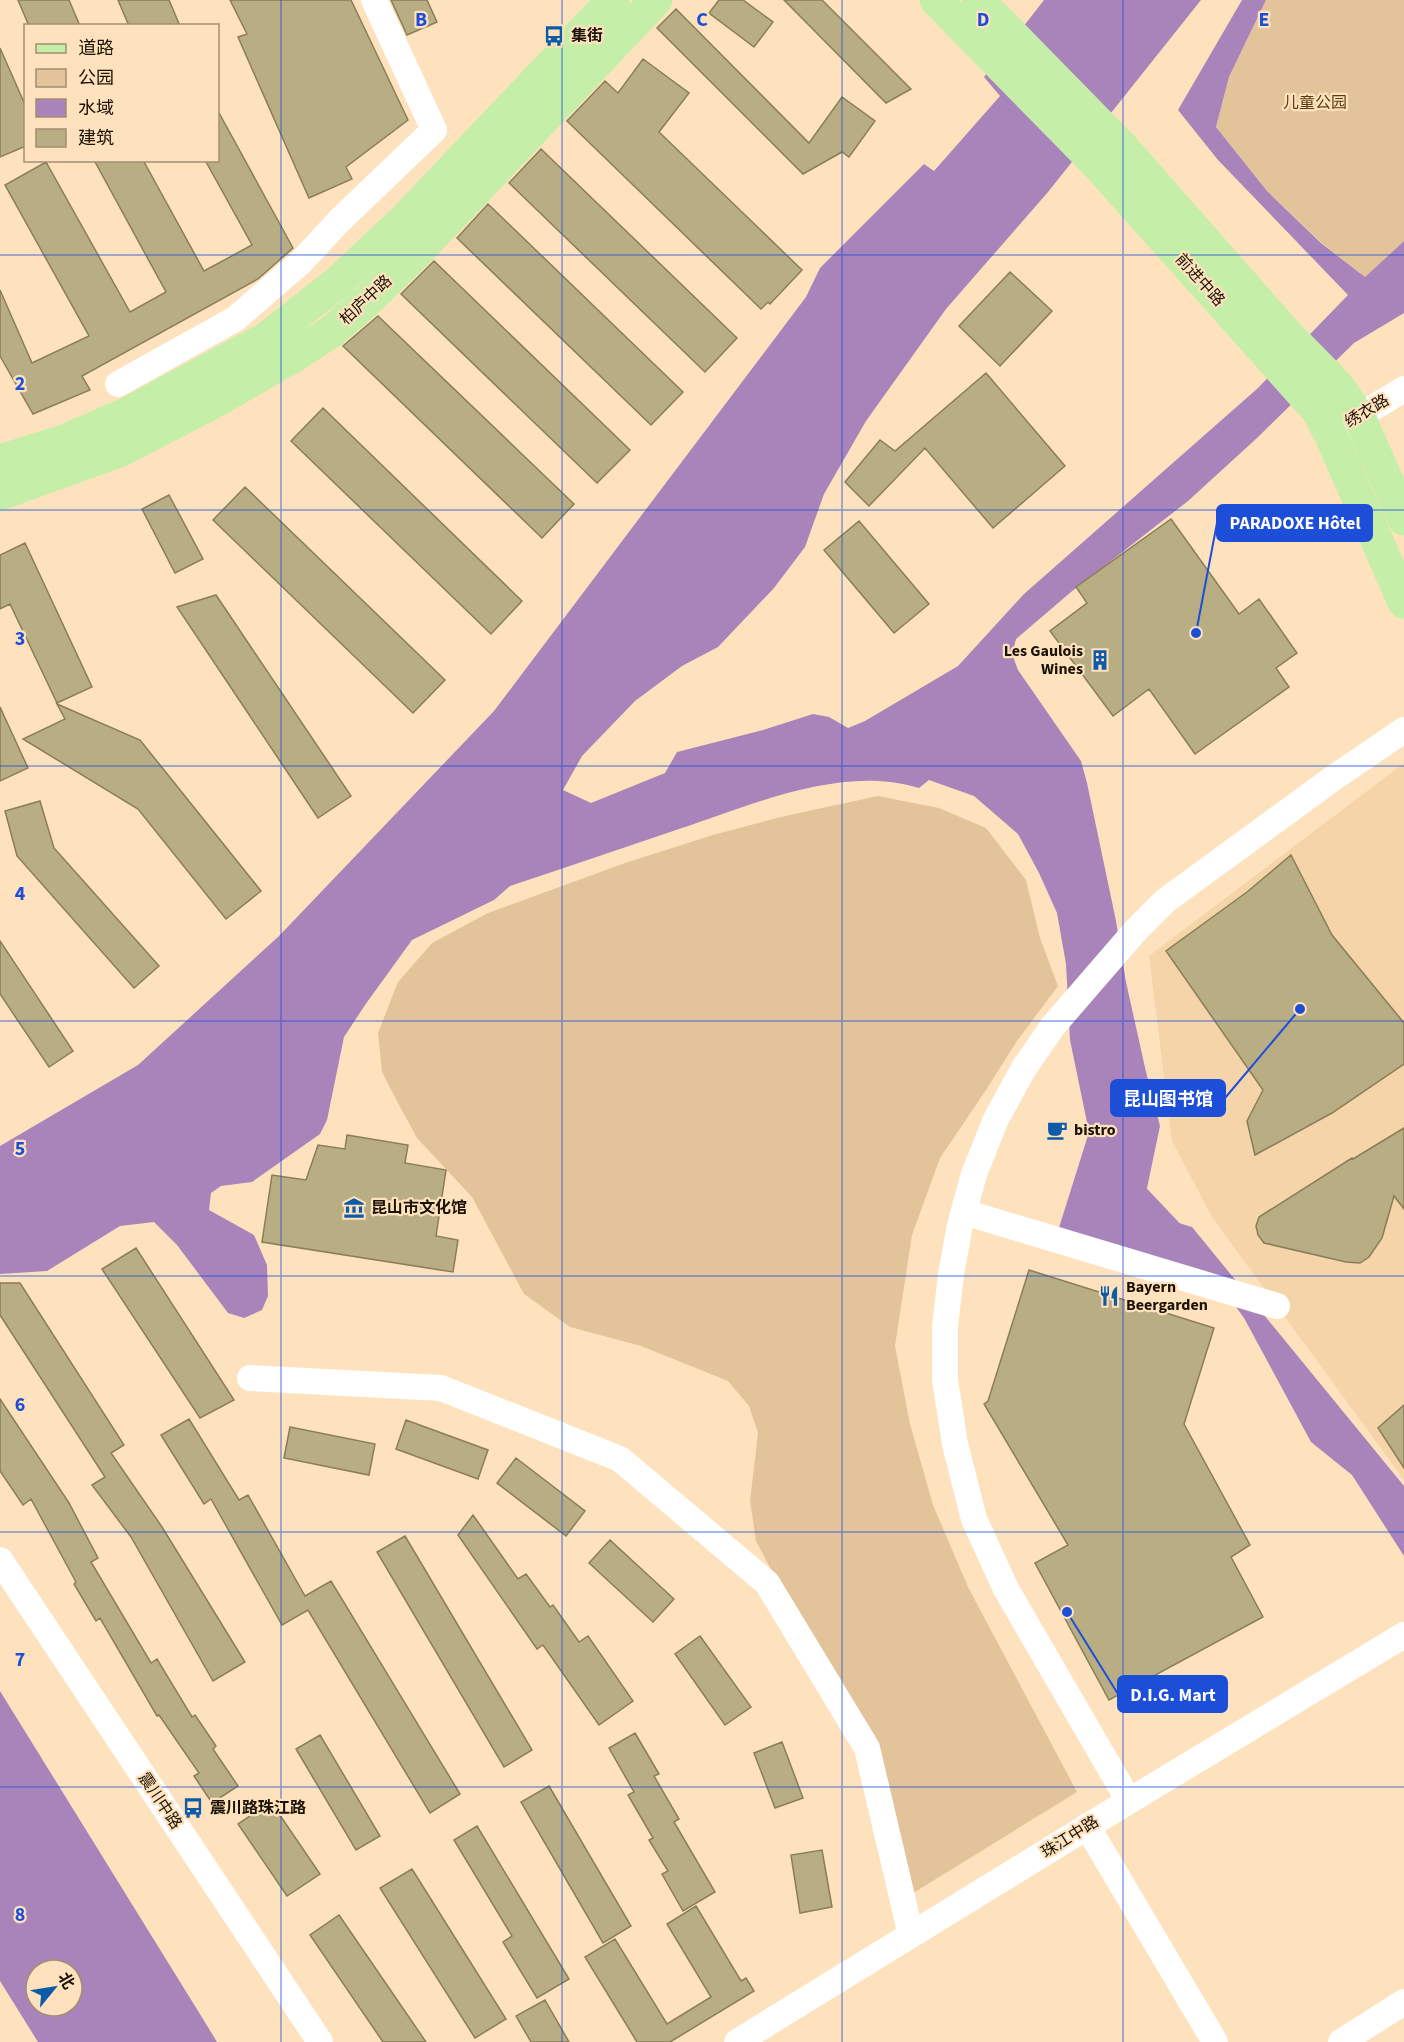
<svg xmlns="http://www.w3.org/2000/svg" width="1404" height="2042" viewBox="0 0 1404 2042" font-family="'Source Sans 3','Noto Sans SC',sans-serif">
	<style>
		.built { fill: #f5d4a9 }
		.green { fill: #e3c399 }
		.water { fill: #a884ba; fill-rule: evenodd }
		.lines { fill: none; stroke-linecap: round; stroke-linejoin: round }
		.canal { stroke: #a884ba; stroke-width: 20 }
		.building { fill: #b9ad84; stroke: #897e57; stroke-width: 1.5 }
		.minor { stroke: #fff; stroke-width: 26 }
		.major { stroke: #c5efa9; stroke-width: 33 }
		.grid { fill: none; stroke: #1d4ed8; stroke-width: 1.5; stroke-opacity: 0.55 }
		.labels { text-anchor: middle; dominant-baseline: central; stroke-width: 4.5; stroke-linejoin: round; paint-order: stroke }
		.poi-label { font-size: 16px; font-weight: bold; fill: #1b1205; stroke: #fee2bd; text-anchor: start }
		.park-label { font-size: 16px; fill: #593d11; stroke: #fee2bd }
		.street-label { font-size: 16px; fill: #1b1205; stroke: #fee2bd }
		.grid-label { font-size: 20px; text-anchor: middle; font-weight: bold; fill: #1d4ed8; stroke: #fee2bd; stroke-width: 4.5; stroke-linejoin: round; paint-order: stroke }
		.leader { fill: none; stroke: #1d4ed8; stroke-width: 2 }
		.callout-dot { fill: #1d4ed8; stroke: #fee2bd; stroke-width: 2 }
		.callout { fill: #1d4ed8; stroke: #1d4ed8; stroke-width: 2 }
		.callout-label { font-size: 18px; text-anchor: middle; font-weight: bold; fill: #fff }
	</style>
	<rect width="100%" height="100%" fill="#fee2bd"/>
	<path class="built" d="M 1404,763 L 1404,1480 L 1212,1217 L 1172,1141 L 1149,956 Z"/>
	<path class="green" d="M 1266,0 L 1404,0 L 1404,241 L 1365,277 L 1322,243 L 1267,191 L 1216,127 L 1229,77 Z
		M 878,796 L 939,808 L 986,828 L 1026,880 L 1040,938 L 1058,986 L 1017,1041 L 986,1090 L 940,1158 L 912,1235 L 895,1346 L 910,1424 L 933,1505 L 968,1587 L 1077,1792 L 910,1895 L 873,1737 L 775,1577 L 756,1541 L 750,1501 L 758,1433 L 749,1406 L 728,1381 L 641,1346 L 570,1327 L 524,1294 L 472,1197 L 417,1138 L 398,1103 L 382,1072 L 378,1033 L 398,982 L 432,943 L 488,913 L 625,863 L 713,835 L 785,816 Z"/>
	<path class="water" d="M 1044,0 L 1201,0 L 1048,192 L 946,309 L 866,421 L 824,494 L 805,547 L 774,588 L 718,647 L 682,666 L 635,701 L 582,756 L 563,790 L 591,803 L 665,773 L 677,752 L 763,730 L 813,714 L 829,717 L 848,728 L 865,721 L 958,666 L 1024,594 L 1258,388 L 1348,295 L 1218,160 L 1178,110 L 1242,0 L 1266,0 L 1229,77 L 1216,127 L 1267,191 L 1321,243 L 1365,277 L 1404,241 L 1404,313 L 1354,343 L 1257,438 L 1188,501 L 1071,592 L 1016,639 L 1012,654 L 1018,670 L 1081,761 L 1087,783 L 1116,921 L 1126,982 L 1146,1072 L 1160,1126 L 1142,1212 L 1192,1227 L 1404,1486 L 1404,1556 L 1352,1475 L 1311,1442 L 1244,1318 L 1220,1285 L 1057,1234 L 1089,1132 L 1070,1040 L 1066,964 L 1057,913 L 1039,873 L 1018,834 L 974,796 L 929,780 L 919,788 C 842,764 752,805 679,829 C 623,848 567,867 510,886 L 494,900 L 412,940 L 365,1005 L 344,1037 L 327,1120 L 320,1134 L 252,1182 L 221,1186 L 211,1193 L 209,1210 L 254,1235 L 267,1265 L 268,1296 L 262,1310 L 244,1318 L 228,1313 L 177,1245 L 154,1222 L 120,1226 L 47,1271 L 0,1274 L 0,1146 L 138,1065 L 279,936 L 494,711 L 806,297 L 820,268 L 924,164 L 934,171 L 1000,96 L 984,77 Z
		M 0,1691 L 203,2019 L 217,2042 L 38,2042 L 0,1981 ZM 36,1970 L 72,1970 L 72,2006 L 36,2006 Z"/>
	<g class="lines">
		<path class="canal" d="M 1127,1182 L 1179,1237"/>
	</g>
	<path class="building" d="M 18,0 L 69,0 L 80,26 L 29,26 Z
		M 118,0 L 169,0 L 180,26 L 129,26 Z
		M 230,0 L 351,0 L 408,120 L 346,167 L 352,179 L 309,198 L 238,37 L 247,34 Z
		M 391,0 L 427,0 L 437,22 L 407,35 Z
		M 719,0 L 743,0 L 773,22 L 754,47 L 709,13 Z
		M 784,0 L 822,0 L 911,89 L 886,103 Z
		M 676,9 L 809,143 L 842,97 L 875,121 L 849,157 L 842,152 L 803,174 L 657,28 Z
		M 0,48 L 26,107 L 26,146 L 0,157 Z
		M 643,59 L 689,93 L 659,132 L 802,270 L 770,304 L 768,302 L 761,309 L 567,121 L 605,81 L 618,93 Z
		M 218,111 L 293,248 L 258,279 L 82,376 L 90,390 L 33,414 L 0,356 L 0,290 L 32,363 L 89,336 L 5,185 L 46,162 L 130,312 L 166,292 L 94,160 L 143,160 L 204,271 L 252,245 L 205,160 L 218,160 Z
		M 541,149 L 737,338 L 705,372 L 509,183 Z
		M 488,204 L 683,392 L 651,425 L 457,238 Z
		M 434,261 L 630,450 L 597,483 L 401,294 Z
		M 1010,272 L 1052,311 L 1000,366 L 959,326 Z
		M 378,316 L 574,504 L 542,538 L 343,346 Z
		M 986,373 L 1065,466 L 993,528 L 925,448 L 869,506 L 845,482 L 880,440 L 895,451 Z
		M 323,408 L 522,601 L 491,634 L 291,441 Z
		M 245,487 L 445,680 L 413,713 L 213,520 Z
		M 169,495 L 203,559 L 175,573 L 142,509 Z
		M 1171,519 L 1239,614 L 1259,599 L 1297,653 L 1276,668 L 1289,687 L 1195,754 L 1149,689 L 1113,716 L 1050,631 L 1087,603 L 1076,587 Z
		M 859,521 L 929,604 L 894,633 L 824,550 Z
		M 25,543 L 92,687 L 57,703 L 10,604 L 0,609 L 0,555 Z
		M 216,595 L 351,796 L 318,818 L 177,607 Z
		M 57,704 L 140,740 L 261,891 L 226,919 L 138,809 L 23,739 L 65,719 Z
		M 0,707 L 28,768 L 0,781 Z
		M 40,801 L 54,848 L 159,966 L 134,988 L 17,856 L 5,811 Z
		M 1291,855 L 1332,935 L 1404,1023 L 1404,1064 L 1332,1113 L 1255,1155 L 1247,1121 L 1263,1090 L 1166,951 L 1247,892 Z
		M 0,941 L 73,1051 L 49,1067 L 0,994 Z
		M 1404,1128 L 1404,1209 L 1394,1196 L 1382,1238 L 1369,1257 L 1360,1263 L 1346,1262 L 1264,1243 L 1258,1235 L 1256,1226 L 1259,1217 L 1352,1158 L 1353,1159 Z
		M 347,1135 L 408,1145 L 405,1163 L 446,1170 L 436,1236 L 458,1240 L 453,1272 L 262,1242 L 272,1175 L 306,1180 L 318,1145 L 345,1149 Z
		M 136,1248 L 234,1400 L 200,1418 L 102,1269 Z
		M 1029,1270 L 1214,1328 L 1184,1424 L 1250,1545 L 1231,1557 L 1263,1617 L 1109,1700 L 1035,1563 L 1068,1545 L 984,1404 L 988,1401 Z
		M 0,1283 L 20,1283 L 124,1445 L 111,1453 L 162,1527 L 245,1662 L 213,1681 L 131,1537 L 92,1485 L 105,1477 L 0,1315 Z
		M 0,1399 L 69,1503 L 98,1558 L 91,1562 L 151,1663 L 157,1659 L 192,1717 L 195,1715 L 216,1746 L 213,1749 L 238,1786 L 212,1803 L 194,1776 L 199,1773 L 159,1715 L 157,1716 L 100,1618 L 96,1621 L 74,1584 L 76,1582 L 31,1499 L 23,1505 L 0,1471 Z
		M 1404,1405 L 1404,1468 L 1378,1428 Z
		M 189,1419 L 239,1500 L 248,1495 L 305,1596 L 331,1581 L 460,1794 L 430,1813 L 308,1610 L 282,1625 L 211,1499 L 204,1504 L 161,1435 Z
		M 406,1420 L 488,1450 L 478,1479 L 396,1449 Z
		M 290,1427 L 375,1444 L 369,1475 L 284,1458 Z
		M 516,1458 L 585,1511 L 566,1536 L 497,1483 Z
		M 473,1515 L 518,1579 L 526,1574 L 550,1607 L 553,1605 L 579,1642 L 588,1636 L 633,1701 L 599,1725 L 543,1645 L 537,1649 L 458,1535 Z
		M 405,1536 L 532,1750 L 504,1767 L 377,1552 Z
		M 610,1540 L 674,1599 L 653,1622 L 589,1563 Z
		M 700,1636 L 751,1707 L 725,1725 L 675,1654 Z
		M 635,1733 L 659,1774 L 654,1776 L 679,1819 L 674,1822 L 715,1892 L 683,1911 L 662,1874 L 668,1871 L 649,1840 L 653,1838 L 628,1795 L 634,1792 L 609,1748 Z
		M 320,1735 L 380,1836 L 356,1850 L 296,1749 Z
		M 782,1742 L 803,1798 L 775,1808 L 754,1753 Z
		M 549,1786 L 631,1926 L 603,1943 L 521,1802 Z
		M 271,1802 L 320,1874 L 287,1896 L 238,1824 Z
		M 477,1826 L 569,1979 L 537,1998 L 503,1942 L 512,1936 L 454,1840 Z
		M 822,1850 L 832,1907 L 800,1913 L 791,1855 Z
		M 412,1869 L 506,2019 L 475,2038 L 380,1888 Z
		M 696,1906 L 741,1981 L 746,1978 L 754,1991 L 670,2042 L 637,2042 L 585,1957 L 615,1939 L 667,2024 L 711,1997 L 667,1924 Z
		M 339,1915 L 426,2042 L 383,2042 L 310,1935 Z
		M 545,2000 L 569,2042 L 531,2042 L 516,2016 Z"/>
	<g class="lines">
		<path class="minor" d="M 118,384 L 235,319 L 301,262 L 339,221 L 434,130 L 374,0
			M 1343,426 L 1404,389
			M 964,1212 L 1277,1306
			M 250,1378 L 441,1388 L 620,1459 L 767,1583 L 867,1748 L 911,1935
			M 0,1560 L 320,2042
			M 1129,1801 L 1006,1589 L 974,1519 L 955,1444 L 945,1380 L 945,1327 L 951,1274 L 960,1225 L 974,1174 L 996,1119 L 1024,1068 L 1053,1026 L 1136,930 L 1165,901 L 1332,779 L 1404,730
			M 1087,1826 L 1215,2042
			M 737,2042 L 1129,1801 L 1404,1635
			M 1341,2042 L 1404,2002"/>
		<path class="major" d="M 936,0 L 1097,164 L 1318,411 L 1330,434 L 1404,602
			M 978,0 L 1123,148 L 1285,332 L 1338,386 L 1359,417 L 1404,519
			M 0,461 L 64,441 L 130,412 L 267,338 L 338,282 L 403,221 L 613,0
			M 0,494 L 119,451 L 214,402 L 294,356 L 331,332 L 369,299 L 425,244 L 656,0"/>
	</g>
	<path class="grid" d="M 281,0 L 281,2042M 562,0 L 562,2042M 842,0 L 842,2042M 1123,0 L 1123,2042M 0,255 L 1404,255M 0,510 L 1404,510M 0,766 L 1404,766M 0,1021 L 1404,1021M 0,1276 L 1404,1276M 0,1532 L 1404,1532M 0,1787 L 1404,1787"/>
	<defs>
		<g id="bus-bare" transform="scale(1.62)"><path d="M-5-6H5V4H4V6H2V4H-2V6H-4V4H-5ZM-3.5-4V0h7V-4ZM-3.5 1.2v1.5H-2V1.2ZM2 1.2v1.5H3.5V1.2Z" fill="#0d5aa9" stroke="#fee2bd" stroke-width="2.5" paint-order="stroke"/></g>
		<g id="building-bare" transform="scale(1.62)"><path d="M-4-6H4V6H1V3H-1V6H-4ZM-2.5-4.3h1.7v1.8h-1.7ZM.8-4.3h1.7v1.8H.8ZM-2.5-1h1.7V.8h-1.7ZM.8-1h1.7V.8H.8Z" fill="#0d5aa9" stroke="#fee2bd" stroke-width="2.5" paint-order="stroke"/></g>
		<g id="cafe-bare" transform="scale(1.62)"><path d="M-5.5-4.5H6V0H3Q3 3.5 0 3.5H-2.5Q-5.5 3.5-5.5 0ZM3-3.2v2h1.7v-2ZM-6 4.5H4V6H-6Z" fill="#0d5aa9" stroke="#fee2bd" stroke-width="2.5" paint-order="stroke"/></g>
		<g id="museum-bare" transform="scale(1.62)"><path d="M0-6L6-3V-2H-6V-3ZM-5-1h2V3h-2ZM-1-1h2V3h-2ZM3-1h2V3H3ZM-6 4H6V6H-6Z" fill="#0d5aa9" stroke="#fee2bd" stroke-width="2.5" paint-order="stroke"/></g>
		<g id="restaurant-bare" transform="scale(1.62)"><path d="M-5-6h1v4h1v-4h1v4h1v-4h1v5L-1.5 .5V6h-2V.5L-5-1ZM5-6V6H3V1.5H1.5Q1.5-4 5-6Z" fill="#0d5aa9" stroke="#fee2bd" stroke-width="2.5" paint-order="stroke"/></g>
	</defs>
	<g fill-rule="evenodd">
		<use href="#bus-bare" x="554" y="36"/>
		<use href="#building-bare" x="1100" y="660"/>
		<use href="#cafe-bare" x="1057" y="1130"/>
		<use href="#museum-bare" x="354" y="1208"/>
		<use href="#restaurant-bare" x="1109" y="1296"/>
		<use href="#bus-bare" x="193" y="1808"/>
	</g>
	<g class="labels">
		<g class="poi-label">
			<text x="571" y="36">集街</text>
			<text x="1083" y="651" text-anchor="end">Les Gaulois<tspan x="1083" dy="18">Wines</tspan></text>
			<text x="1074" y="1130">bistro</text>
			<text x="371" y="1208">昆山市文化馆</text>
			<text x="1126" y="1287">Bayern<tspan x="1126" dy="18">Beergarden</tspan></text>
			<text x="210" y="1808">震川路珠江路</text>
		</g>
		<g class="park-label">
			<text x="1315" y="103">儿童公园</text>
		</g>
		<g class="street-label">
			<text transform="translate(1200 280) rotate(48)">前进中路</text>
			<text transform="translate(366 300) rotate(-43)">柏庐中路</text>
			<text transform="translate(1367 411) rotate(-31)">绣衣路</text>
			<text transform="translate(160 1801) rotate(56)">震川中路</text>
			<text transform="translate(1070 1837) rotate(-32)">珠江中路</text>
		</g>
	</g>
	<g class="grid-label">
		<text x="421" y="26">B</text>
		<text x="702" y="26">C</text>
		<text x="983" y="26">D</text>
		<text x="1264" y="26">E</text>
		<text x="20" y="390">2</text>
		<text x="20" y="645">3</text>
		<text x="20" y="900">4</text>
		<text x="20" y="1155">5</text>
		<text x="20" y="1411">6</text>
		<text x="20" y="1666">7</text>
		<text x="20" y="1921">8</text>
	</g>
	<path class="leader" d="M1196 633L1217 523M1300 1009L1225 1098M1067 1612L1118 1694"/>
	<g class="callout-dot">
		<circle cx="1196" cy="633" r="6"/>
		<circle cx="1300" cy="1009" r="6"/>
		<circle cx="1067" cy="1612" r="6"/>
	</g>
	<g class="callout">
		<rect x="1217" y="505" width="155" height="36" rx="6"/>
		<rect x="1111" y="1080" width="114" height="36" rx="6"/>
		<rect x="1118" y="1676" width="109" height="36" rx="6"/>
	</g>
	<g class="callout-label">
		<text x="1295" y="529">PARADOXE Hôtel</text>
		<text x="1168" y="1105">昆山图书馆</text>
		<text x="1173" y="1701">D.I.G. Mart</text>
	</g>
	<rect x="24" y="24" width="195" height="138" fill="#fee2bd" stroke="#a38f73" stroke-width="1.5"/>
	<rect x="36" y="44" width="30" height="9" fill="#c5efa9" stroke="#a38f73" stroke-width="1.5"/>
	<text x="78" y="54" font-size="18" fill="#1b1205">道路</text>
	<rect x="36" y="69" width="30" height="18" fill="#e3c399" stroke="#a38f73" stroke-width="1.5"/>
	<text x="78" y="84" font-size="18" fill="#1b1205">公园</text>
	<rect x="36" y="99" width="30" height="18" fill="#a884ba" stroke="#a38f73" stroke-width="1.5"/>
	<text x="78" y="114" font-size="18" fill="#1b1205">水域</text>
	<rect x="36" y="129" width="30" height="18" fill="#b9ad84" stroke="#a38f73" stroke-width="1.5"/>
	<text x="78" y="144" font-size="18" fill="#1b1205">建筑</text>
	<g transform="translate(54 1988) rotate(60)"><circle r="28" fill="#fee2bd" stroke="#a38f73" stroke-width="1.5"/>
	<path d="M0-4.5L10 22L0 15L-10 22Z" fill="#0d5aa9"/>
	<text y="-9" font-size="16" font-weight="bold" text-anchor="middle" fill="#1b1205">北</text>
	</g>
</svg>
